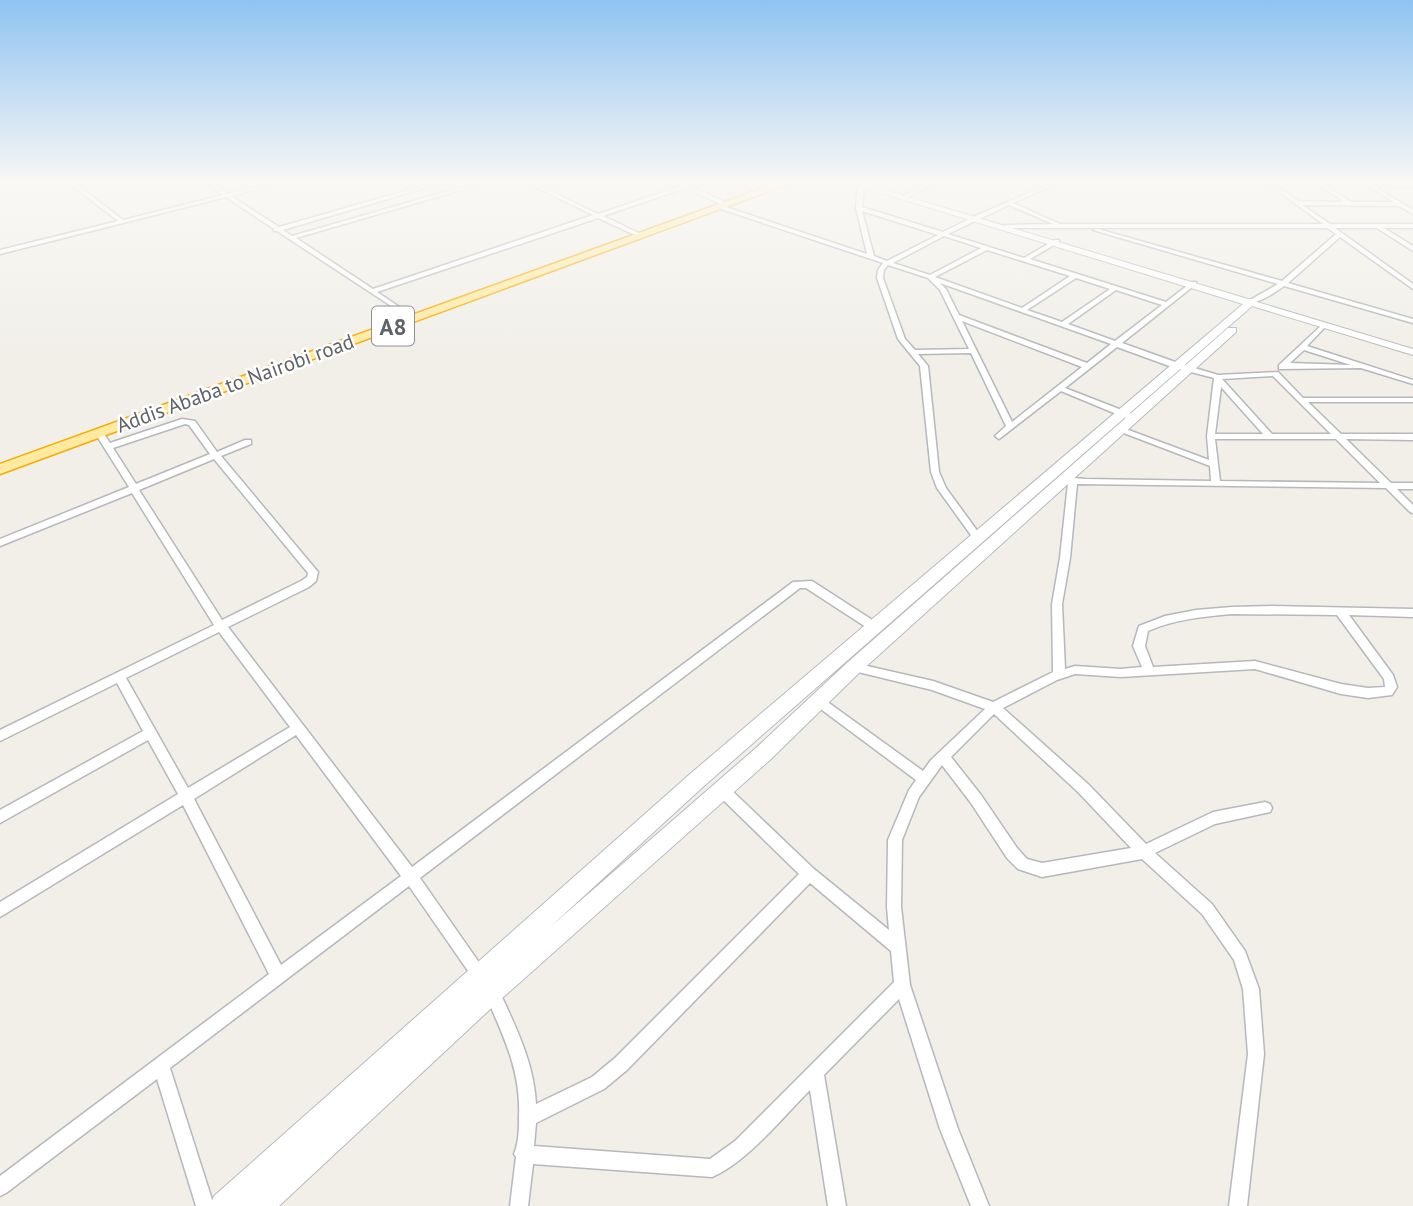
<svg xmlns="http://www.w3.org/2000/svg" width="1413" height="1206" viewBox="0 0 1413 1206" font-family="'PT Sans',sans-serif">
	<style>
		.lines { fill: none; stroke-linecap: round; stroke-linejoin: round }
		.minor-casing { stroke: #b5b8bc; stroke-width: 3 }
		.secondary-casing { stroke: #b6babf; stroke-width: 2 }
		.trunk-casing { stroke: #f9ab00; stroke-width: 3 }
		.minor { fill: #fff; fill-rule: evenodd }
		.secondary { fill: #fff; fill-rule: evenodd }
		.trunk { fill: #feeaa1; fill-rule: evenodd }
		.labels { text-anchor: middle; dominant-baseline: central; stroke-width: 5; stroke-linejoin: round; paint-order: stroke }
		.far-street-label { font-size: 21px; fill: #5f6368; stroke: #fff }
		.shield { fill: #fff; stroke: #8f9295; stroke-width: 2 }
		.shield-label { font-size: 23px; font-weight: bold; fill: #5f6368 }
	</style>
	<rect width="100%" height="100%" fill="#f1efe8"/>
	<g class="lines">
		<g class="minor-casing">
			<path id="minor" d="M 69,183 L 75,183 L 123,220 L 223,195 L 206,183 L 212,183 L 228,194 L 270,183 L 279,183 L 231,196 L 279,227 L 433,183 L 442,183 L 283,230 L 292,236 L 476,183 L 485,183 L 296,238 L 373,289 L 593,215 L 527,183 L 534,183 L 598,214 L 681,186 L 677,183 L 684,183 L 723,201 L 723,206 L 867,254 L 856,208 L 858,186 L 861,184 L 864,186 L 862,207 L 943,232 L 975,216 L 1052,183 L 1059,183 L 1013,203 L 1060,224 L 1323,224 L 1267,183 L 1273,183 L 1298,201 L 1344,202 L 1316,183 L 1322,183 L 1351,202 L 1394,202 L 1364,183 L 1413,183 L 1413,187 L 1374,186 L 1413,210 L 1413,214 L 1399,206 L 1302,205 L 1330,224 L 1413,224 L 1413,228 L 1384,228 L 1413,246 L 1413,251 L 1377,228 L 1335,228 L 1413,284 L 1413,289 L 1340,237 L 1288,283 L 1413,319 L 1413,323 L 1284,286 C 1274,293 1262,302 1250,302 L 1250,300 L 1278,284 L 1093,230 L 1098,229 L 1282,281 L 1336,234 L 1327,228 L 1007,228 L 1005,227 L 1005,225 L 1053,224 L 1009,205 L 948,234 L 1024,258 L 1055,240 L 1059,240 L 1059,242 L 1030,259 L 1166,302 L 1192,282 L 1196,282 L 1196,284 L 1122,343 L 1178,363 L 1218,375 L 1278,372 L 1303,398 L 1413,398 L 1413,402 L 1308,402 L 1341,434 L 1413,434 L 1413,440 L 1346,439 L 1391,483 L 1413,483 L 1413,489 L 1397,489 L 1413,505 L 1413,513 L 1410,512 L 1386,488 L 1077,484 L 1070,558 L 1062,604 L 1065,669 L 1075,666 L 1121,669 L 1142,667 L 1133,646 L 1139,626 L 1165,616 L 1196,610 L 1232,607 L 1272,606 L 1413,609 L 1413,617 L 1349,615 L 1393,675 L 1397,687 L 1392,695 L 1368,698 L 1341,694 L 1255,669 L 1121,677 L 1075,674 L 1057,680 L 1003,708 L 1088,784 L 1146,844 L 1213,812 L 1265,802 L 1270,804 L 1272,808 L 1270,812 L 1215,824 L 1155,853 L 1212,904 L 1245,951 L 1259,989 L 1264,1054 L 1247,1206 L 1229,1206 L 1248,1054 L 1243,989 L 1234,960 L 1202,914 L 1142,859 L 1042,877 L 1018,869 L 1007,858 L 971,803 L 942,765 L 919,797 L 902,840 L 901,907 L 910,985 L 958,1129 L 989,1206 L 971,1206 L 940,1129 L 899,999 L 824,1075 L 846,1206 L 828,1206 L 810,1090 C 783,1117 746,1163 712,1177 L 533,1164 L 528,1206 L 510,1206 L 516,1157 L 514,1154 C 519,1142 519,1128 519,1116 C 521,1069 502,1034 484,991 L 487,986 L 492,983 L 497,986 C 514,1024 534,1061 536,1104 L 592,1077 L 615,1058 L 799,874 L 717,794 L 716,790 L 717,786 L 722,784 L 727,786 L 814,869 L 889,930 L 887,907 L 888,840 L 909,790 L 916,780 L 814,704 L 812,701 L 814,698 L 818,696 L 822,698 L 923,771 L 931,760 L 985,709 L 932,690 L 850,670 L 848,667 L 850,664 L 854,663 L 933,681 L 993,702 L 1053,672 L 1052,604 L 1060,558 L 1068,483 L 1059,482 L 1058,480 L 1062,477 L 1085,479 L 1211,481 L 1210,466 L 1116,430 L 1117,428 L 1123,428 L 1209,460 L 1207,436 L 1214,378 L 1172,367 L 1117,347 L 1065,388 L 1137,416 L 1137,420 L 1131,420 L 1061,391 L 999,439 L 995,436 L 1006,426 L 971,353 L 918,354 L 928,366 L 939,472 L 946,488 L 981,536 L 976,539 L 973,538 L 937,488 L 931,472 L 920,366 L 898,339 L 877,278 L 878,270 L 883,263 L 718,208 L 718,203 L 686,188 L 603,216 L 643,235 L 643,237 L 639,237 L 598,218 L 377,292 L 416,318 L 416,320 L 414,321 L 277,231 L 274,231 L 274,229 L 226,197 L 0,254 L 0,250 L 118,221 ZM 862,211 L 938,235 L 887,261 L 874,256 ZM 944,236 L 981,248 L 930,275 L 893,263 ZM 987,250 L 1070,276 L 1022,308 L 935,277 ZM 888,265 L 928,278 L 940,290 L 969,349 L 915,350 L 905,339 L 883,278 L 884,270 ZM 1076,278 L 1110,289 L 1062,322 L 1027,310 ZM 940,283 L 1111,344 L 1087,363 L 959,315 L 946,289 ZM 1116,290 L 1162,305 L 1115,341 L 1068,324 ZM 962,321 L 1082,367 L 1012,422 ZM 1273,376 L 1331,434 L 1272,434 L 1222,379 ZM 1221,387 L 1263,434 L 1215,434 ZM 1215,439 L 1336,439 L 1380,483 L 1220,481 ZM 1232,614 L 1337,615 L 1384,679 L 1385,687 L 1368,688 L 1341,684 L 1255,661 L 1153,667 L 1145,646 L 1148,631 C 1175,619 1202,617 1232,614 ZM 994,714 L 1078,792 L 1131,848 L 1042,863 L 1027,859 L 1017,848 L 981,795 L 951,757 ZM 810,883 L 891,951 L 894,982 L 735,1141 L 710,1159 L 534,1146 L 536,1123 L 604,1089 L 627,1070 Z
				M 929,183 L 936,183 L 904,199 L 899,198 Z
				M 1323,324 L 1326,326 L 1325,327 L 1307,346 L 1413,380 L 1413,384 L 1361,368 L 1279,369 L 1279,365 ZM 1304,350 L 1351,365 L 1290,363 Z
				M 182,419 L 195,421 L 217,452 L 245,440 L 251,440 L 251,444 L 221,456 L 318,572 L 316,581 L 309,587 L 228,627 L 412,867 L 793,582 L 812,581 L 877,623 L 878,626 L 877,629 L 869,629 L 806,588 L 800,588 L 420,878 L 485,971 L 488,976 L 485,981 L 480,984 L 475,981 L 409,886 L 170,1068 L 214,1206 L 196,1206 L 157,1079 L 6,1193 L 0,1196 L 0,1176 L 269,974 L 183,805 L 0,917 L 0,902 L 178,794 L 148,740 L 0,823 L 0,810 L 143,731 L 117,683 L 0,741 L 0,730 L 214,625 L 132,493 L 0,546 L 0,539 L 129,487 L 95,433 L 96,431 L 102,431 L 110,443 ZM 185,424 L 189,425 L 210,454 L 136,484 L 113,448 ZM 214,459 L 308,573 L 307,577 L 301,581 L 222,620 L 139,490 ZM 219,632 L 290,727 L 188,788 L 126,678 ZM 296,735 L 401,876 L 281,965 L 194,799 Z"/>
		</g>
		<g class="secondary-casing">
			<path id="secondary" d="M 849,183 L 862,183 L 1248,299 L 1256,299 L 1257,302 L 1413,349 L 1413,355 L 1252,306 L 704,786 L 549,928 L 757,747 L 848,662 L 1228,328 L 1236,328 L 1236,332 L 860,672 L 771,759 L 500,1000 L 279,1206 L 210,1206 L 214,1196 L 690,774 L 1243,304 Z"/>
		</g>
		<g class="trunk-casing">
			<path id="trunk" d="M 777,183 L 791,183 L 0,474 L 0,464 Z"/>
		</g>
		<use href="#minor" class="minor"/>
		<use href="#secondary" class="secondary"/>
		<use href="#trunk" class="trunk"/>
	</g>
	<linearGradient id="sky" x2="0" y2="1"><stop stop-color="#8fc3f1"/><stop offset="0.52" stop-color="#f9f8f5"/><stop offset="1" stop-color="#f9f8f5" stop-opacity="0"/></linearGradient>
	<rect width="1413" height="352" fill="url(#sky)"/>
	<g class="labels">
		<g class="far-street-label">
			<text transform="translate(235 383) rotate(-20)">Addis Ababa to Nairobi road</text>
		</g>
		<rect class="shield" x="372" y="306.5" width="42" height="39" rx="5"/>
		<g class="shield-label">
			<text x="393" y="326">A8</text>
		</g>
	</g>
</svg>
